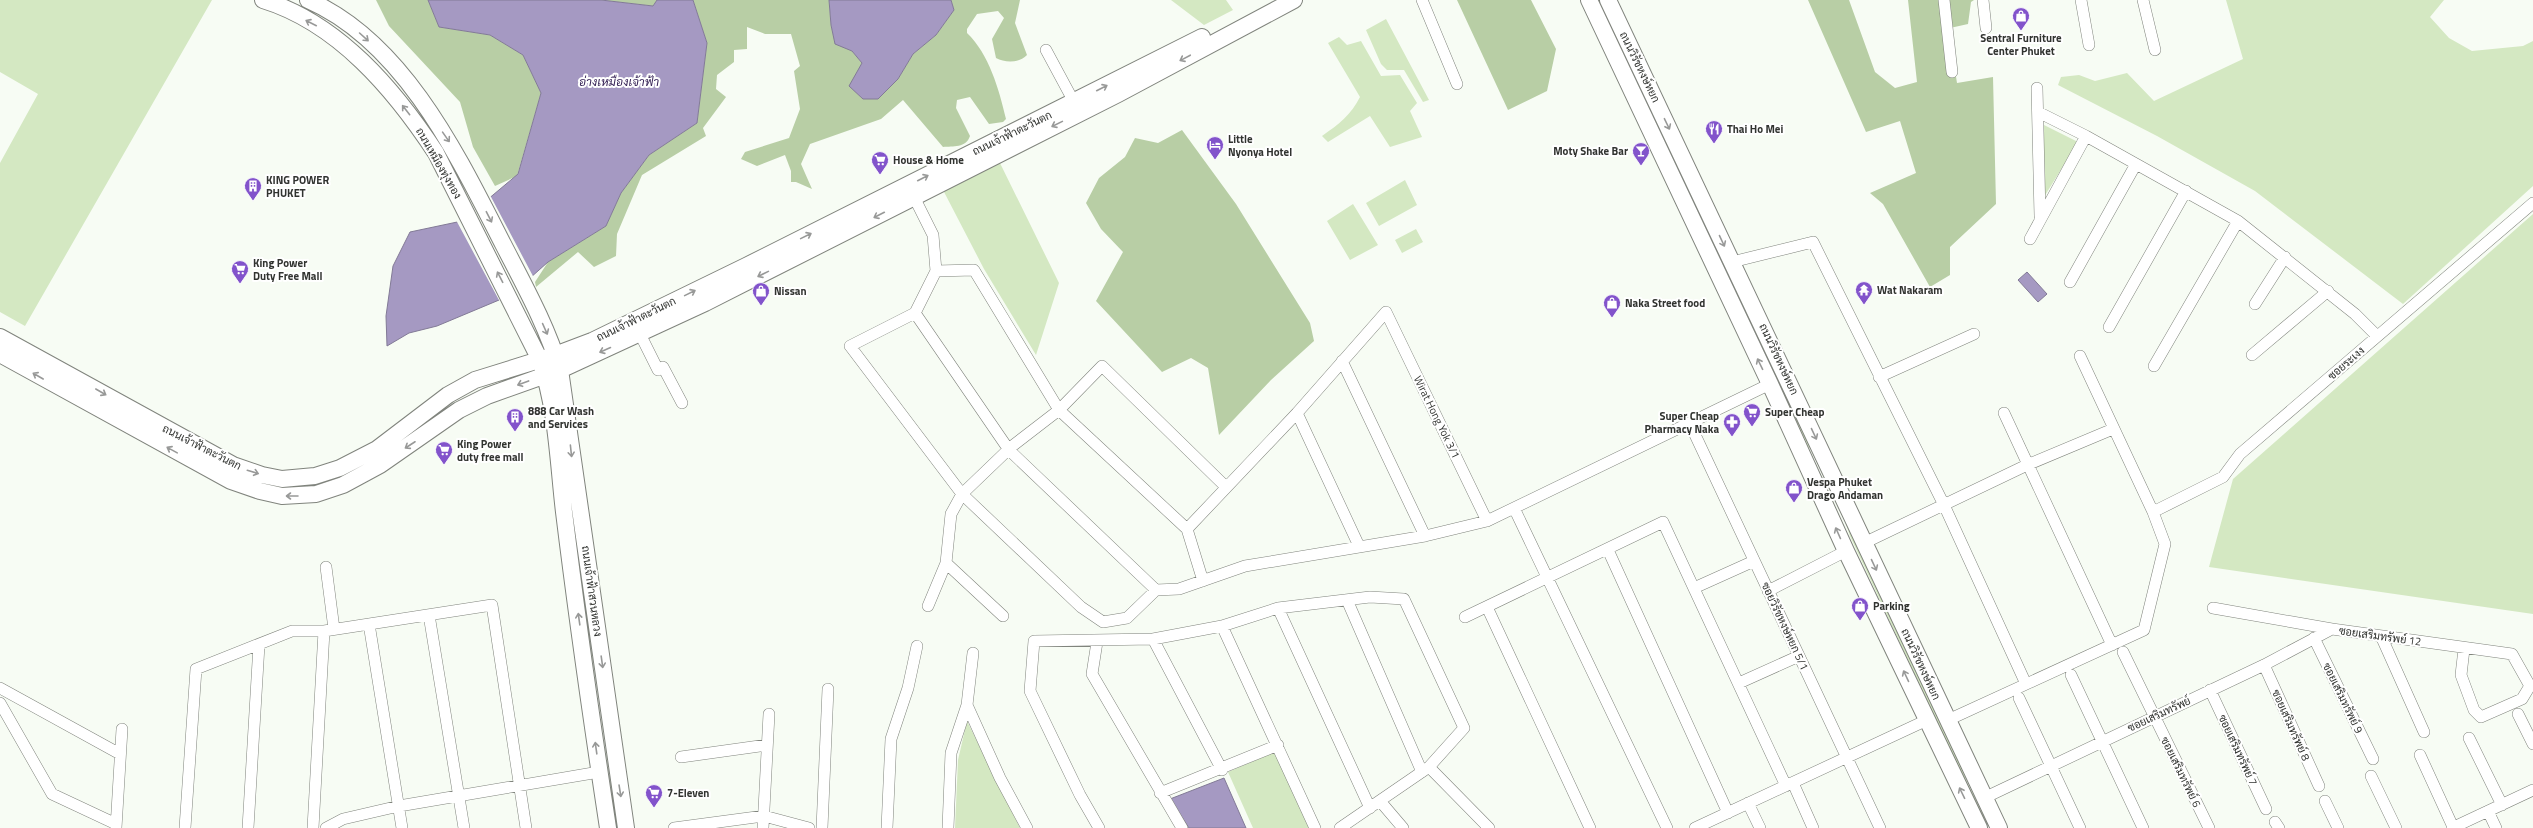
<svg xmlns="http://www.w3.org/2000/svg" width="2533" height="828" viewBox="0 0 2533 828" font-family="'Titillium Web',Sarabun,sans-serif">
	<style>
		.green { fill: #d4e8c2 }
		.forest { fill: #b8cea5 }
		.water { fill: #a599c2; stroke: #827a96 }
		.pier { fill: #f7fcf4 }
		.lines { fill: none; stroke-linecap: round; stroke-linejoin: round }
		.street-casing { stroke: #80847d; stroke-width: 12 }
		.secondary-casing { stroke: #80847d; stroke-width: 18 }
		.street { stroke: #fff; stroke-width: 11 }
		.secondary { stroke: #fff; stroke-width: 16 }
		.oneway { stroke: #989998 }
		.labels { text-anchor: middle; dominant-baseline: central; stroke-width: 4; stroke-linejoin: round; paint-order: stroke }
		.poi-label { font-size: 11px; font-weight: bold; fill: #313330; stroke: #fff; text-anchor: start }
		.street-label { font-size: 11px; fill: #313330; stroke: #fff }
		.water-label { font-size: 12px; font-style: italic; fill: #372457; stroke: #fff }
	</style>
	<rect width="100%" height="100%" fill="#f7fcf4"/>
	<path class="green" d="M 0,0 L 212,0 L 25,326 L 0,312 L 0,163 L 38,94 L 0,72 Z
		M 1171,0 L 1226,0 L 1233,10 L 1204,25 Z
		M 1597,0 L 1604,0 L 1660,129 L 1658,130 Z
		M 2226,0 L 2444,0 L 2430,17 L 2449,38 L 2472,51 L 2523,46 L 2533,41 L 2533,186 L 2403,304 L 2255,191 L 2157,136 L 2058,85 L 2061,77 L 2079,75 L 2095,81 L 2127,73 L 2154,101 L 2243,59 Z
		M 1386,19 L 1429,100 L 1423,102 L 1404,70 L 1387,70 L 1381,64 L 1366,30 Z
		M 1339,37 L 1347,45 L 1361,41 L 1381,76 L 1400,75 L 1417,103 L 1410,111 L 1422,137 L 1390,147 L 1370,116 L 1328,142 L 1322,136 C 1339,124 1351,115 1360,97 L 1328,43 Z
		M 2044,125 L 2078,142 L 2044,197 Z
		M 998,159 L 1059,283 L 1036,355 L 984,269 L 943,190 Z
		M 1405,180 L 1417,205 L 1379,226 L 1366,203 Z
		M 1691,188 L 1811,447 L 1809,448 L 1703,222 Z
		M 1353,204 L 1378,245 L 1350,260 L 1327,221 Z
		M 2533,214 L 2533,614 L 2209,567 L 2233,479 Z
		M 1416,229 L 1423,242 L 1402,253 L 1395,240 Z
		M 1841,509 L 1956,752 L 1966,780 L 1984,817 L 1982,818 L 1850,536 Z
		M 967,721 L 1020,828 L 955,828 L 958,760 Z
		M 1277,751 L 1311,828 L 1253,828 L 1228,772 Z"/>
	<path class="forest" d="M 376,0 L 428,0 L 439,27 L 490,35 L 523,55 L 541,93 L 517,176 L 495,186 L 473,147 L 460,102 L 389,26 Z
		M 601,0 L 657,0 L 653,6 Z
		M 693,0 L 829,0 L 831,25 L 835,43 L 852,51 L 862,63 L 850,86 L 863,99 L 878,99 L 898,79 L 913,54 L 936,35 L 954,10 L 951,0 L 1020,0 L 1015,23 L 1027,55 C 1020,63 1005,63 996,58 L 992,39 L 1004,18 L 998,11 L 977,14 L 967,29 L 967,33 C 989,54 999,89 1006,119 L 1003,122 L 989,124 L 970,97 L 957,100 L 956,108 L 970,136 C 966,148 953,146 943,147 L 903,100 L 881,119 L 810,144 L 801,164 L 812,189 L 796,182 L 791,182 L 791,171 L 785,155 L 757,166 L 741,159 L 745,152 L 789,138 L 800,109 L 794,71 L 800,66 L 791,34 L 765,34 L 747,27 L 747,49 L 734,50 L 734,62 L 717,75 L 716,89 L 726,97 L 703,128 L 706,136 L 642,175 L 617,234 L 616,256 L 594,267 L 578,252 L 536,287 L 535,282 L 548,262 L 606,226 L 621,193 L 649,155 L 697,123 L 707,43 Z
		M 1457,0 L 1531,0 L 1556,49 L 1547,91 L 1508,110 Z
		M 1808,0 L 1849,0 L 1875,72 L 1895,88 L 1917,82 L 1908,0 L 1944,0 L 1957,83 L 1993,77 L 1996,204 L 1950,247 L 1950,275 L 1930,287 L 1883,204 L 1870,193 L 1916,173 L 1900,121 L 1866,132 Z
		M 1948,0 L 1974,0 L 1971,2 L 1968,24 L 1950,28 Z
		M 1182,130 L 1236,204 L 1310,323 L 1314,341 L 1271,380 L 1219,435 L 1208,368 L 1191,358 L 1162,372 L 1096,301 L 1123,252 L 1101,229 L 1086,203 L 1099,178 L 1125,157 L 1135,138 L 1158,143 Z"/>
	<path class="water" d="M 428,0 L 601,0 L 653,6 L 657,0 L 693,0 L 707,43 L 697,123 L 649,155 L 621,193 L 606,226 L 548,262 L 511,295 L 437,326 L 409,333 L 387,346 L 386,316 L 393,266 L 410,232 L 462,221 L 518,174 L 541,93 L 523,55 L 490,35 L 439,27 Z
		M 829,0 L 951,0 L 954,10 L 936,35 L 913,54 L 898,79 L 878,99 L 863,99 L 849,86 L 862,63 L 852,51 L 835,44 L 831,25 Z
		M 2027,272 L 2047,294 L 2038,302 L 2018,280 Z
		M 1224,778 L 1246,828 L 1189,828 L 1170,799 Z"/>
	<path class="pier" d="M 490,195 L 534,278 L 512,297 L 500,302 L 456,220 L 462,219 Z"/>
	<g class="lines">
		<g class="street-casing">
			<path id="street" d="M 1422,0 L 1457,84
				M 1944,0 L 1952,72
				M 1983,0 L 1986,28
				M 2081,0 L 2089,45
				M 2143,0 L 2155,50
				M 1046,50 L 1074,102
				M 2037,88 L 2040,216
				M 2038,112 L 2086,136 L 2238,221 L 2355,314 L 2377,336
				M 914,197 L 933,235 L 936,271 L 915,313 L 850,346 L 962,494 L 1081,607 L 1103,622 L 1127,618 L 1156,590 L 1179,589 L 1245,566 L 1425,536 L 1487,521 L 1770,384
				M 2030,239 L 2086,136
				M 1732,262 L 1813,242 L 1944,505 L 2026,684
				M 936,271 L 974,270 L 1059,410 L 1187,529 L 1203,581
				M 2070,282 L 2136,164
				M 2255,304 L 2285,257
				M 915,313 L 1009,450 L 1156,590
				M 2109,327 L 2186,191
				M 640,334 L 658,370 L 663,367 L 682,403
				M 2252,355 L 2328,291
				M 1342,361 L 1425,536
				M 2154,366 L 2238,221
				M 1879,377 L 1974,334
				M 1297,413 L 1359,546
				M 2004,413 L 2112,645
				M 1690,424 L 1880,828
				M 1514,508 L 1667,828
				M 2153,512 L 2223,477 L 2240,454 L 2533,203
				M 1187,529 L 1297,413 L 1386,312 L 1487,521
				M 1864,543 L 2027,465 L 2113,429
				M 1608,550 L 1728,813
				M 946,563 L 1003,616
				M 326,567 L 334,629
				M 1694,588 L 1754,561
				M 1768,591 L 1846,551
				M 1347,600 L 1422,772
				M 928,606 L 946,563 L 951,514 L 962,494 L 1011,447 L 1059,410 L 1102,366 L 1226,487
				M 1487,607 L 1590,828
				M 1278,608 L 1370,808
				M 2213,608 L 2332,629 L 2512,654 L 2530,686 L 2522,699 L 2481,717 L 2474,710 L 2461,675 L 2464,649
				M 429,615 L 464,828
				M 1465,617 L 1663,522 L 1786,786
				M 369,624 L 402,828
				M 1222,626 L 1315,828
				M 2381,636 L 2424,732
				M 2314,638 L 2373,759
				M 1153,639 L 1222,770
				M 1097,642 L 1092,674 L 1182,828
				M 2123,652 L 2209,828
				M 2264,665 L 2319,786
				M 2071,675 L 2143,828
				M 1739,683 L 1799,656
				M 0,688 L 120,754
				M 2210,690 L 2266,809
				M 2019,698 L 2080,828
				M 0,703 L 52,794 L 116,824
				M 967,705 L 1000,778 L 1027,828
				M 2518,714 L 2533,744
				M 1948,720 L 2144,630 L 2165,544 L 2153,512 L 2080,356
				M 2469,738 L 2502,805
				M 2420,755 L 2453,827
				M 681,757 L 767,745
				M 1429,767 L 1489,828
				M 2371,776 L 2396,828
				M 1793,783 L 1813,828
				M 1160,793 L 1278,745
				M 1984,798 L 2264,665 L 2332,629
				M 1380,801 L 1403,828
				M 2325,801 L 2338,828
				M 1748,803 L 1760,828
				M 2488,811 L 2496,828
				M 2275,822 L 2279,828
				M 116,828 L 122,729
				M 185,828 L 196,669 L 292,631 L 324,631 L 492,605 L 526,828
				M 248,828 L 259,645
				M 313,828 L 324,631
				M 326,828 L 343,819 L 399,806 L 599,772
				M 674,828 L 764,816 L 809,828
				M 763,828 L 769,714
				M 822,828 L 828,689
				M 887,828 L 891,739 L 908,688 L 917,646
				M 948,828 L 951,753 L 967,705 L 973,653
				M 1099,828 L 1080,795 L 1030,691 L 1034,641 L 1153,639 L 1222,626 L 1278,608 L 1370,597 L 1404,599 L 1464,728 L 1429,767 L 1340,828
				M 1695,828 L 1927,720
				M 2452,828 L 2533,790"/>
		</g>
		<g class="secondary-casing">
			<path id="secondary" d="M 263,0 C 338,23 394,89 436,153 L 540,360 C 557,409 558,461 564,512 C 577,618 592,723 608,828
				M 308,0 C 404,42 458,156 503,244 C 524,285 547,326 560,370 L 626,828
				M 1589,0 L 1770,384 L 1846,551 L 1979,828
				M 1608,0 L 1999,828
				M 0,337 L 233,465 L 262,475 L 282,479 L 315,476 L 340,468 L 377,449 L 448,395 L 475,380 L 555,355 L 592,341 L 746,266 L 1202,37
				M 0,354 L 231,481 L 260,491 L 282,496 L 316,494 L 343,485 L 380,465 L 459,410 L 487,396 L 560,370 L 705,303 L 1118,94 L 1294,0"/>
		</g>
		<use href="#street" class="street"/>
		<use href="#secondary" class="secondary"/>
	</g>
	<defs><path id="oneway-shaft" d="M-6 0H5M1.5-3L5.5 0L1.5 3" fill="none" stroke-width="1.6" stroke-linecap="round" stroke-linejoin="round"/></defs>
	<g class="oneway">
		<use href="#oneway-shaft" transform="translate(311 23) rotate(-153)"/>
		<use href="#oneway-shaft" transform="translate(364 37) rotate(42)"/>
		<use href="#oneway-shaft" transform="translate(1185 58) rotate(152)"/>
		<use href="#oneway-shaft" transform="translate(1102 88) rotate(-27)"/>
		<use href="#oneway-shaft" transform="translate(406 110) rotate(-128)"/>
		<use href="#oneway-shaft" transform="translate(1057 124) rotate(154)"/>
		<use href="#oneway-shaft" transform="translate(1667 124) rotate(64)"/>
		<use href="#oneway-shaft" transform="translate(446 137) rotate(55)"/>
		<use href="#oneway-shaft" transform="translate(923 178) rotate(-27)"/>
		<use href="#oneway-shaft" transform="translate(879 215) rotate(153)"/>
		<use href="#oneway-shaft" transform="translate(489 217) rotate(63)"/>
		<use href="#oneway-shaft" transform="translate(806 236) rotate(-26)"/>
		<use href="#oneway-shaft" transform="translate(1722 241) rotate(65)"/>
		<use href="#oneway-shaft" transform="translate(763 274) rotate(154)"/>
		<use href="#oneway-shaft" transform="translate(500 277) rotate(-117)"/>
		<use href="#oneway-shaft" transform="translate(690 293) rotate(-26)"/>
		<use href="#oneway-shaft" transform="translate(545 329) rotate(66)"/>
		<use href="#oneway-shaft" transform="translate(605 350) rotate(156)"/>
		<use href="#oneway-shaft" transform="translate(1760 364) rotate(-116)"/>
		<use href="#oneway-shaft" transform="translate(38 376) rotate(-150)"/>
		<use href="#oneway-shaft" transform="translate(523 383) rotate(160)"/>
		<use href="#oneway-shaft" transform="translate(101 392) rotate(30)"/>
		<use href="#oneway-shaft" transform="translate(1814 434) rotate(65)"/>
		<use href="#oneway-shaft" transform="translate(410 445) rotate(147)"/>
		<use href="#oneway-shaft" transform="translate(172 450) rotate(-151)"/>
		<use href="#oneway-shaft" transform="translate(571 451) rotate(84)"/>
		<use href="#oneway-shaft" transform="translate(253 472) rotate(17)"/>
		<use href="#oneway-shaft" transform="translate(292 496) rotate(180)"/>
		<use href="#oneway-shaft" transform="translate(1838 533) rotate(-114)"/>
		<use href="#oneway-shaft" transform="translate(1874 565) rotate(65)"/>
		<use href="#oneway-shaft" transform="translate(579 619) rotate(-98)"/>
		<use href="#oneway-shaft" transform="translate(602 662) rotate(82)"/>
		<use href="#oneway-shaft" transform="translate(1906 676) rotate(-115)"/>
		<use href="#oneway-shaft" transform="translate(596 748) rotate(-98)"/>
		<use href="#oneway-shaft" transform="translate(620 791) rotate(81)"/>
		<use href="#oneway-shaft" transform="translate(1962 793) rotate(-116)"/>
	</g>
	<defs>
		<g id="shop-pin" transform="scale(0.9)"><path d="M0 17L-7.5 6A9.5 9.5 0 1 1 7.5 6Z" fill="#8253cb" stroke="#fff"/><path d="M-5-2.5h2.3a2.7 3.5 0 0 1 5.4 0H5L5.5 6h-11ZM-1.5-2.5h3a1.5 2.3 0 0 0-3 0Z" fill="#fff"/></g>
		<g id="restaurant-pin" transform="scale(0.9)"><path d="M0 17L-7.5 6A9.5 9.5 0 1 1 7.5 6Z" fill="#8253cb" stroke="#fff"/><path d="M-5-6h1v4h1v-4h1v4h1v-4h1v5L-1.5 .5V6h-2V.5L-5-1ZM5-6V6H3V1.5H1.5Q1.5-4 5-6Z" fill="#fff"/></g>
		<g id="hotel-pin" transform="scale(0.9)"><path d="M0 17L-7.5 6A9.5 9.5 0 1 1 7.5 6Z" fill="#8253cb" stroke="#fff"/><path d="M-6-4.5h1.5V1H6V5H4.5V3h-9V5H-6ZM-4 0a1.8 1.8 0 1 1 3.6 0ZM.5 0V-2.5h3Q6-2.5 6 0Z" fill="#fff"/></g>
		<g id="bar-pin" transform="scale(0.9)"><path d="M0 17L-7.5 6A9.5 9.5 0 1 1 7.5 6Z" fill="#8253cb" stroke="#fff"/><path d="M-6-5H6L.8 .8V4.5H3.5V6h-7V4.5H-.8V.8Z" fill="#fff"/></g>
		<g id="supermarket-pin" transform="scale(0.9)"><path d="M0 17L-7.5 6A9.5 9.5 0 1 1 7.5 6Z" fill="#8253cb" stroke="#fff"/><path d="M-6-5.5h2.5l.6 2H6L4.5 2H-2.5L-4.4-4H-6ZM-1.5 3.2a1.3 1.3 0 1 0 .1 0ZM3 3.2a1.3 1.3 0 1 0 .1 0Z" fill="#fff"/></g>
		<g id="building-pin" transform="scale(0.9)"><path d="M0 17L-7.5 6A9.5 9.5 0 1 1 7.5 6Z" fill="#8253cb" stroke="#fff"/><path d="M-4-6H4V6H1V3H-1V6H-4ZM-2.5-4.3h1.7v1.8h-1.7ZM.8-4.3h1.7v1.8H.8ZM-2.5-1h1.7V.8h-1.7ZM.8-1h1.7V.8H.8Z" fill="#fff"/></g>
		<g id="temple-pin" transform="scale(0.9)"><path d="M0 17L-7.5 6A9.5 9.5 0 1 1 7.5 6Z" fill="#8253cb" stroke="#fff"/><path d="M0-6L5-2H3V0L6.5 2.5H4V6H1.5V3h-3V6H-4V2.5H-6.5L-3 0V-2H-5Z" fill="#fff"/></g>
		<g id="pharmacy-pin" transform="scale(0.9)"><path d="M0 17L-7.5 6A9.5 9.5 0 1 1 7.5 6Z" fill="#8253cb" stroke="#fff"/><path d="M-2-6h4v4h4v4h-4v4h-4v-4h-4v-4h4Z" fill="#fff"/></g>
	</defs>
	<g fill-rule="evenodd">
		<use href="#shop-pin" x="2021" y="16"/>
		<use href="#restaurant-pin" x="1714" y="129"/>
		<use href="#hotel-pin" x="1215" y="145"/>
		<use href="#bar-pin" x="1641" y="151"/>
		<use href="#supermarket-pin" x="880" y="160"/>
		<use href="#building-pin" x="253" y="186"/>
		<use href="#supermarket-pin" x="240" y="269"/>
		<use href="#temple-pin" x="1864" y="290"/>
		<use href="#shop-pin" x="761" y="291"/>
		<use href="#shop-pin" x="1612" y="303"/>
		<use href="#supermarket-pin" x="1752" y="412"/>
		<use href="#building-pin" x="515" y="417"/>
		<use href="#pharmacy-pin" x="1732" y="422"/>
		<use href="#supermarket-pin" x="444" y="450"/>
		<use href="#shop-pin" x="1794" y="488"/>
		<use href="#shop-pin" x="1860" y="606"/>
		<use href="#supermarket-pin" x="654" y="793"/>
	</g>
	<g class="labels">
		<g class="poi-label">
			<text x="2021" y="38" text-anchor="middle">Sentral Furniture<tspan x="2021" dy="13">Center Phuket</tspan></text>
			<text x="1727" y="129">Thai Ho Mei</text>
			<text x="1228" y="139">Little<tspan x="1228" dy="13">Nyonya Hotel</tspan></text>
			<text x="1628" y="151" text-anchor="end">Moty Shake Bar</text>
			<text x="893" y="160">House &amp; Home</text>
			<text x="266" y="180">KING POWER<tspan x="266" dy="13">PHUKET</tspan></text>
			<text x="253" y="263">King Power<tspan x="253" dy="13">Duty Free Mall</tspan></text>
			<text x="1877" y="290">Wat Nakaram</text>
			<text x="774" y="291">Nissan</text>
			<text x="1625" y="303">Naka Street food</text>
			<text x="528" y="411">888 Car Wash<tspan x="528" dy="13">and Services</tspan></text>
			<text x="1765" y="412">Super Cheap</text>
			<text x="1719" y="416" text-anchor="end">Super Cheap<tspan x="1719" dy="13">Pharmacy Naka</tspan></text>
			<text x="457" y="444">King Power<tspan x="457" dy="13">duty free mall</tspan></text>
			<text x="1807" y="482">Vespa Phuket<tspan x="1807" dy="13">Drago Andaman</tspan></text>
			<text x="1873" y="606">Parking</text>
			<text x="667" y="793">7-Eleven</text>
		</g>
		<g class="street-label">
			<text transform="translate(1640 67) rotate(64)">ถนนวิรัชหงษ์หยก</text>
			<text transform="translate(1012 133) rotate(-26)">ถนนเจ้าฟ้าตะวันตก</text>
			<text transform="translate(439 163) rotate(60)">ถนนเหมืองทุ่งทอง</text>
			<text transform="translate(636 319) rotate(-26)">ถนนเจ้าฟ้าตะวันตก</text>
			<text transform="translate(1779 359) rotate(65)">ถนนวิรัชหงษ์หยก</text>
			<text transform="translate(2346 363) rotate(-41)">ซอยระเงง</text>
			<text transform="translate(1437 417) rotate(64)">Wirat Hong Yok 3/1</text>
			<text transform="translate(202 447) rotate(27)">ถนนเจ้าฟ้าตะวันตก</text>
			<text transform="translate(592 591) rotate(82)">ถนนเจ้าฟ้าสวนหลวง</text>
			<text transform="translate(1785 626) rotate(65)">ซอยวิรัชหงษ์หยก 5/1</text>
			<text transform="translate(2380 636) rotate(8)">ซอยเสริมทรัพย์ 12</text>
			<text transform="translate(1921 664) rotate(65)">ถนนวิรัชหงษ์หยก</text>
			<text transform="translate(2343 698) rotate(64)">ซอยเสริมทรัพย์ 9</text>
			<text transform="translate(2159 714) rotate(-25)">ซอยเสริมทรัพย์</text>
			<text transform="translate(2291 725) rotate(66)">ซอยเสริมทรัพย์ 8</text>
			<text transform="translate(2238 750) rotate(65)">ซอยเสริมทรัพย์ 7</text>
			<text transform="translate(2181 772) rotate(64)">ซอยเสริมทรัพย์ 6</text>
		</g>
		<g class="water-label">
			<text x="619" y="81">อ่างเหมืองเจ้าฟ้า</text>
		</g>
	</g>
</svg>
